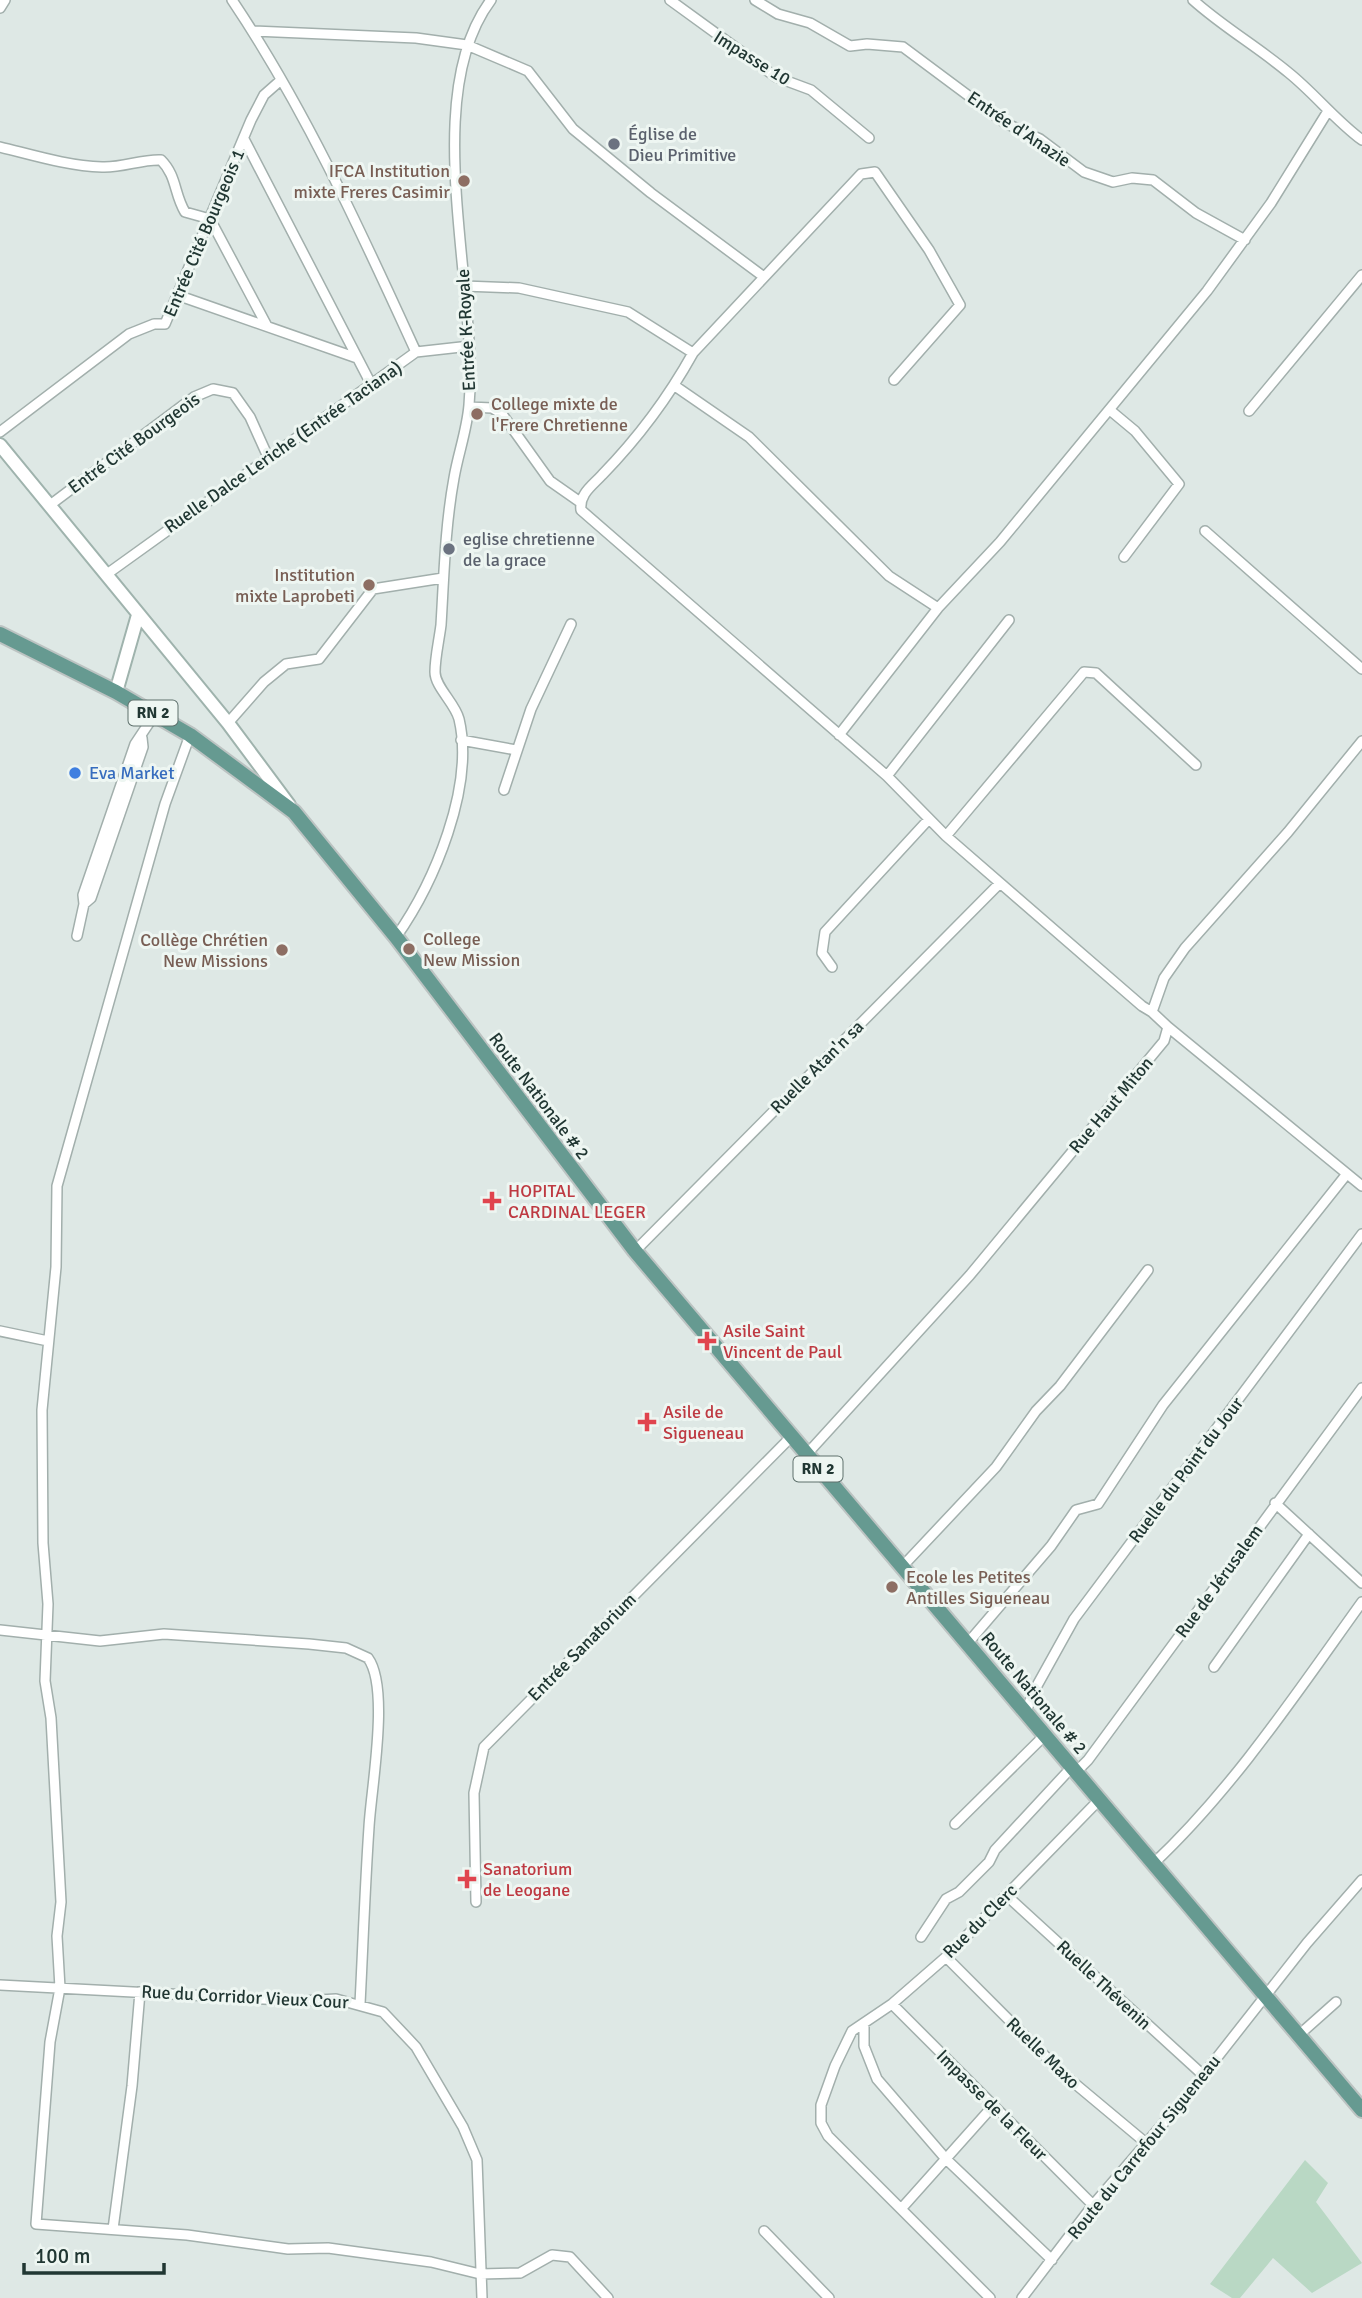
<svg xmlns="http://www.w3.org/2000/svg" width="1362" height="2298" viewBox="0 0 1362 2298" font-family="Signika,sans-serif">
	<style>
		.green { fill: #b9d8c4 }
		.lines { fill: none; stroke-linecap: round; stroke-linejoin: round }
		.street-casing { stroke: #a2afac; stroke-width: 12 }
		.secondary-casing { stroke: #9fb3ad; stroke-width: 16 }
		.primary-casing { stroke: #bcc3c2; stroke-width: 18 }
		.street { stroke: #fff; stroke-width: 9 }
		.secondary { stroke: #fff; stroke-width: 12 }
		.primary { stroke: #669a91; stroke-width: 14 }
		.worship-dot { fill: #6b7280; stroke: #eef6f2; stroke-width: 2.5 }
		.education-dot { fill: #8d6e63; stroke: #eef6f2; stroke-width: 2.5 }
		.shop-dot { fill: #3f7fe0; stroke: #eef6f2; stroke-width: 2.5 }
		.health-dot { fill: #e0444e; stroke: #eef6f2; stroke-width: 2.5 }
		.labels { text-anchor: middle; dominant-baseline: central; stroke-width: 6; stroke-linejoin: round; paint-order: stroke }
		.shield { fill: #eef6f2; stroke: #5e706c; stroke-width: 2 }
		.shield-label { font-size: 16px; font-weight: bold; fill: #213733 }
		.street-label { font-size: 18px; fill: #213733; stroke: #eef6f2 }
		.worship-label { font-size: 18px; fill: #5b616d; stroke: #eef6f2; text-anchor: start }
		.education-label { font-size: 18px; fill: #785e54; stroke: #eef6f2; text-anchor: end }
		.shop-label { font-size: 18px; fill: #366cbe; stroke: #eef6f2; text-anchor: start }
		.health-label { font-size: 18px; fill: #be3a42; stroke: #eef6f2; text-anchor: start }
	</style>
	<rect width="100%" height="100%" fill="#dee8e5"/>
	<path class="green" d="M 1305,2160 L 1328,2183 L 1316,2202 L 1362,2263 L 1312,2293 L 1273,2258 L 1240,2298 L 1232,2298 L 1210,2284 Z"/>
	<g class="lines">
		<g class="street-casing">
			<path id="street" d="M 232,0 C 306,110 361,232 416,352
				M 670,0 L 776,77 L 811,90 L 869,138
				M 755,0 L 778,14 L 810,23 L 850,46 L 867,44 L 903,47 L 1005,123 L 1040,139 L 1084,172 L 1113,182 L 1132,178 L 1153,180 L 1196,213 L 1245,240
				M 1193,0 C 1223,27 1258,47 1289,73 C 1315,94 1335,120 1362,140
				M 0,8 L 5,0
				M 253,31 L 416,38 L 467,45 L 528,71 L 573,129 L 651,193 L 764,277
				M 244,139 L 371,384
				M 0,147 C 33,155 68,166 102,167 C 123,168 141,159 161,160 C 177,176 174,194 185,212 L 210,219 L 267,326
				M 464,286 L 519,288 L 628,312 L 693,353 L 861,174 L 875,172 L 929,250 L 960,305 L 894,380
				M 177,295 L 357,358
				M 693,353 C 668,398 638,438 602,475 C 592,486 579,494 581,510 L 887,776 L 946,836 L 1142,1006 L 1152,1012
				M 675,386 L 749,437 L 889,576 L 938,608
				M 469,407 L 492,408 L 502,414 L 550,481 L 580,502
				M 1111,411 L 1135,431 L 1179,484 L 1124,557
				M 1249,411 L 1362,275
				M 0,432 L 129,334 L 154,324 L 165,324 L 251,120 L 264,95 L 281,80
				M 50,505 L 194,397 L 213,389 L 233,393 L 250,417 L 268,457
				M 1205,531 L 1362,669
				M 107,574 L 416,352 L 470,346
				M 228,723 L 264,682 L 286,664 L 319,659 L 373,589 L 443,578
				M 190,735 L 165,804 L 57,1186 L 56,1267 L 42,1410 L 43,1543 L 48,1604 L 45,1681 L 51,1718 L 61,1902 L 57,1936 L 60,1988 L 50,2042 L 36,2224 L 187,2235 L 288,2249 L 328,2248 L 431,2262 L 480,2274 L 520,2273 L 552,2255 L 570,2257 L 608,2298
				M 839,735 L 938,608 L 1000,542 L 1207,291 L 1271,203 L 1328,111
				M 461,740 L 516,750
				M 887,776 L 1009,620
				M 504,790 L 531,709 L 571,624
				M 946,836 L 1084,672 L 1096,673 L 1196,765
				M 84,904 L 91,898 L 143,747 L 142,738
				M 77,936 L 84,904 L 83,895 L 135,744 L 155,714
				M 396,937 C 434,883 475,787 459,719 C 455,703 435,687 435,672 C 435,657 439,641 441,625 C 444,576 445,527 454,478 C 458,454 467,430 469,405 C 479,290 418,97 491,0
				M 832,967 L 822,953 L 825,932 L 929,819
				M 1168,1027 L 1362,1186
				M 635,1251 L 1000,883
				M 0,1331 L 48,1341
				M 806,1455 L 970,1275 L 1164,1041 L 1168,1027 L 1152,1012 L 1164,978 L 1185,948 L 1288,832 L 1362,741
				M 1275,1503 L 1362,1583
				M 901,1568 L 996,1467 L 1036,1411 L 1060,1386 L 1148,1270
				M 0,1630 L 100,1641 L 164,1634 L 309,1644 L 346,1648 L 368,1658 C 390,1688 371,1789 369,1827 C 365,1886 363,1945 360,2004
				M 967,1644 L 1051,1546 L 1076,1510 L 1098,1504 L 1163,1405 L 1346,1175
				M 1214,1667 L 1309,1534
				M 1025,1714 L 1034,1691 L 1074,1619 L 1362,1234
				M 1075,1773 L 1088,1760 L 1362,1388
				M 955,1824 L 1044,1736
				M 1153,1864 C 1233,1789 1298,1691 1362,1602
				M 1006,1895 L 1203,2075
				M 476,1902 L 474,1793 L 484,1747 L 791,1437
				M 921,1937 L 946,1899 L 959,1892 L 989,1862 L 995,1850 L 1071,1768
				M 946,1957 L 1061,2072 L 1146,2143
				M 0,1985 L 302,2001 L 336,1999 L 383,2012 L 416,2047 L 463,2127 L 477,2160 L 482,2298
				M 892,2004 L 1093,2205
				M 864,2024 L 864,2046 L 877,2079 L 946,2159 L 1052,2260
				M 1300,2034 L 1336,2002
				M 901,2209 L 993,2106
				M 113,2229 L 132,2086 L 140,1992
				M 764,2231 L 829,2298
				M 990,2298 L 828,2136 L 821,2123 L 821,2105 L 835,2066 L 852,2031 L 892,2004 L 946,1957 L 1099,1800
				M 1022,2298 L 1093,2205 L 1186,2097 L 1307,1943 L 1362,1880"/>
		</g>
		<g class="secondary-casing">
			<path id="secondary" d="M 0,445 L 228,723 L 289,805
				M 116,692 L 138,615"/>
		</g>
		<g class="primary-casing">
			<path id="primary" d="M 0,634 L 116,692 L 190,735 L 294,812 L 396,937 L 635,1251 L 1362,2110"/>
		</g>
		<use href="#street" class="street"/>
		<use href="#secondary" class="secondary"/>
		<use href="#primary" class="primary"/>
	</g>
	<g class="worship-dot">
		<circle cx="614" cy="144" r="7"/>
		<circle cx="449" cy="549" r="7"/>
	</g>
	<g class="education-dot">
		<circle cx="464" cy="181" r="7"/>
		<circle cx="477" cy="414" r="7"/>
		<circle cx="369" cy="585" r="7"/>
		<circle cx="409" cy="949" r="7"/>
		<circle cx="282" cy="950" r="7"/>
		<circle cx="892" cy="1587" r="7"/>
	</g>
	<circle class="shop-dot" cx="75" cy="773" r="7"/>
	<g class="health-dot">
		<path d="M488.5 1190.5h7v7h7v7h-7v7h-7v-7h-7v-7h7z"/>
		<path d="M703.5 1330.5h7v7h7v7h-7v7h-7v-7h-7v-7h7z"/>
		<path d="M643.5 1411.5h7v7h7v7h-7v7h-7v-7h-7v-7h7z"/>
		<path d="M463.5 1868.5h7v7h7v7h-7v7h-7v-7h-7v-7h7z"/>
	</g>
	<g class="labels">
		<g class="shield">
			<rect x="128.5" y="700.5" width="49" height="25" rx="5"/>
			<rect x="793.5" y="1456.5" width="49" height="25" rx="5"/>
		</g>
		<g class="shield-label">
			<text x="153" y="713">RN 2</text>
			<text x="818" y="1469">RN 2</text>
		</g>
		<g class="street-label">
			<text transform="translate(752 58) rotate(32)">Impasse 10</text>
			<text transform="translate(1019 129) rotate(34)">Entrée d'Anazie</text>
			<text transform="translate(204 233) rotate(-67)">Entrée Cité Bourgeois 1</text>
			<text transform="translate(466 330) rotate(-93)">Entrée K-Royale</text>
			<text transform="translate(134 443) rotate(-36)">Entré Cité Bourgeois</text>
			<text transform="translate(283 447) rotate(-35)">Ruelle Dalce Leriche (Entrée Taciana)</text>
			<text transform="translate(817 1067) rotate(-45)">Ruelle Atan'n sa</text>
			<text transform="translate(539 1096) rotate(53)">Route Nationale # 2</text>
			<text transform="translate(1111 1105) rotate(-50)">Rue Haut Miton</text>
			<text transform="translate(1186 1470) rotate(-53)">Ruelle du Point du Jour</text>
			<text transform="translate(1219 1581) rotate(-54)">Rue de Jérusalem</text>
			<text transform="translate(582 1647) rotate(-45)">Entrée Sanatorium</text>
			<text transform="translate(1034 1693) rotate(50)">Route Nationale # 2</text>
			<text transform="translate(980 1921) rotate(-45)">Rue du Clerc</text>
			<text transform="translate(1104 1985) rotate(43)">Ruelle Thévenin</text>
			<text transform="translate(245 1997) rotate(3)">Rue du Corridor Vieux Cour</text>
			<text transform="translate(1043 2053) rotate(44)">Ruelle Maxo</text>
			<text transform="translate(992 2105) rotate(45)">Impasse de la Fleur</text>
			<text transform="translate(1144 2147) rotate(-51)">Route du Carrefour Sigueneau</text>
		</g>
		<g class="worship-label">
			<text x="628" y="134">Église de<tspan x="628" dy="21">Dieu Primitive</tspan></text>
			<text x="463" y="539">eglise chretienne<tspan x="463" dy="21">de la grace</tspan></text>
		</g>
		<g class="education-label">
			<text x="450" y="171">IFCA Institution<tspan x="450" dy="21">mixte Freres Casimir</tspan></text>
			<text x="491" y="404" text-anchor="start">College mixte de<tspan x="491" dy="21">l'Frere Chretienne</tspan></text>
			<text x="355" y="575">Institution<tspan x="355" dy="21">mixte Laprobeti</tspan></text>
			<text x="423" y="939" text-anchor="start">College<tspan x="423" dy="21">New Mission</tspan></text>
			<text x="268" y="940">Collège Chrétien<tspan x="268" dy="21">New Missions</tspan></text>
			<text x="906" y="1577" text-anchor="start">Ecole les Petites<tspan x="906" dy="21">Antilles Sigueneau</tspan></text>
		</g>
		<g class="shop-label">
			<text x="89" y="773">Eva Market</text>
		</g>
		<g class="health-label">
			<text x="508" y="1191">HOPITAL<tspan x="508" dy="21">CARDINAL LEGER</tspan></text>
			<text x="723" y="1331">Asile Saint<tspan x="723" dy="21">Vincent de Paul</tspan></text>
			<text x="663" y="1412">Asile de<tspan x="663" dy="21">Sigueneau</tspan></text>
			<text x="483" y="1869">Sanatorium<tspan x="483" dy="21">de Leogane</tspan></text>
		</g>
	</g>
	<path d="M24 2263v10h140v-10" fill="none" stroke="#213733" stroke-width="3.5"/>
	<text x="35" y="2263" font-size="21" fill="#213733" stroke="#eef6f2" stroke-width="5" paint-order="stroke">100 m</text>
</svg>
